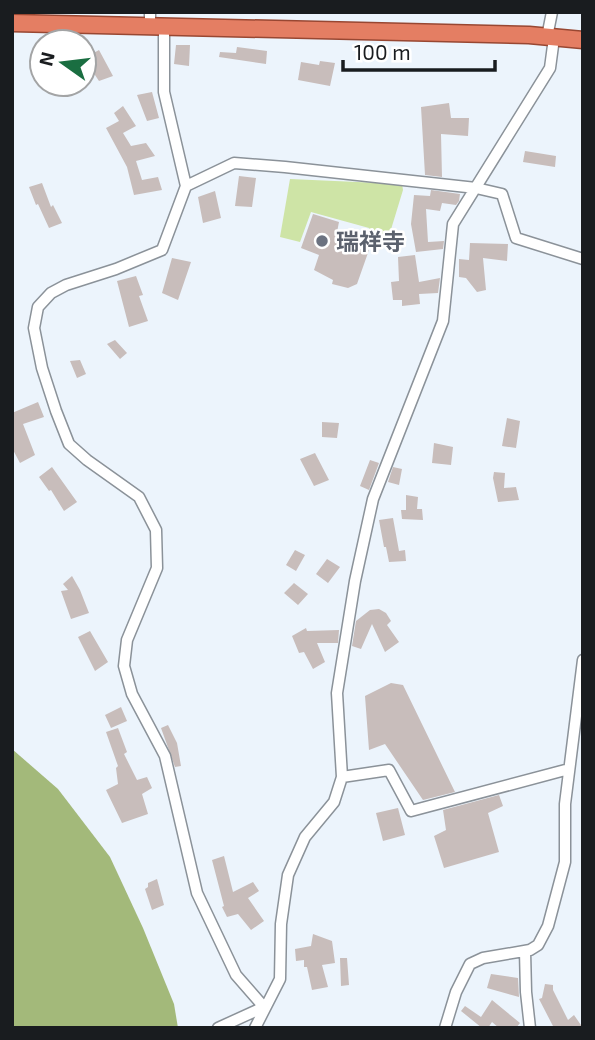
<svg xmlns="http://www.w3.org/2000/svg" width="595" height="1040" viewBox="0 0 595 1040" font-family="'Exo 2','Noto Sans JP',sans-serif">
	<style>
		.green { fill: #cee4a6 }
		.forest { fill: #a3b97a }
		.building { fill: #c8bdbb }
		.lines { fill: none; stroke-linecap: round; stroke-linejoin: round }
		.minor-casing { stroke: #8b9299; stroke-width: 13 }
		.trunk-casing { stroke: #984732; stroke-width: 19 }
		.minor { stroke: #fff; stroke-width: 10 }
		.trunk { stroke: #e47e63; stroke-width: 16 }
		.worship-dot { fill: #6b7280; stroke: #fff; stroke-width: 2.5 }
		.labels { text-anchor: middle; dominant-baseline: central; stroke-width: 5; stroke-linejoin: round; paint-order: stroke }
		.worship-label { font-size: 23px; font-weight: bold; fill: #5b616d; stroke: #fff; text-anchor: start }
	</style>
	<rect width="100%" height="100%" fill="#ecf4fc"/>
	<path class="green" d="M 290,179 L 402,184 L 403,190 L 389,236 L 370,233 L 369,228 L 311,212 L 300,242 L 280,237 Z"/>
	<path class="forest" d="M 12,749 L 58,789 L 110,857 L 143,928 L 174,1004 L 178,1028 L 12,1028 Z"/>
	<path class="building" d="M 176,45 L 190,45 L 189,66 L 174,64 Z
		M 237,47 L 267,51 L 266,64 L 219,57 L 220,52 L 236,53 Z
		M 99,50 L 113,76 L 99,81 L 91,69 L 88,56 Z
		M 320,61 L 335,63 L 330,86 L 298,80 L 301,62 L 319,65 Z
		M 152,92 L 159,118 L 147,121 L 137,95 Z
		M 449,103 L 451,118 L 469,118 L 468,136 L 441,134 L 442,177 L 425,175 L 421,107 Z
		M 123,106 L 136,126 L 123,133 L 131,146 L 146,143 L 155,156 L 136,161 L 142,180 L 158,177 L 162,190 L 134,195 L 127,167 L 106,128 L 119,121 L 114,113 Z
		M 525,151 L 556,156 L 555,167 L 523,162 Z
		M 239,176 L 256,178 L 252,207 L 235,206 Z
		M 42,183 L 51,207 L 53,205 L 62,223 L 49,228 L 38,204 L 36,205 L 29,187 Z
		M 431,190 L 460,194 L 459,201 L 456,205 L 442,203 L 440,211 L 426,209 L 428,242 L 444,241 L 443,249 L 416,252 L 411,224 L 414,195 L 430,196 Z
		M 215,191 L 221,218 L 203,223 L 198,197 Z
		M 313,214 L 339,222 L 336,237 L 369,250 L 357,284 L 348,288 L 332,284 L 333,280 L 314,270 L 319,255 L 301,248 Z
		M 470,243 L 508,244 L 507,261 L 483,258 L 486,290 L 477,292 L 466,278 L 459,277 L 459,259 L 469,260 Z
		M 415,255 L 419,282 L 440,278 L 438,293 L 419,294 L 420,304 L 402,306 L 402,300 L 393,300 L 391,282 L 399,281 L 398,257 Z
		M 172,258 L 191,262 L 178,300 L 162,293 Z
		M 136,276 L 143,295 L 139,296 L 148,321 L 129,327 L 117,281 Z
		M 115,340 L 127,353 L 120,359 L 107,344 Z
		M 80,360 L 86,374 L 77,378 L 70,361 Z
		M 38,402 L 44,417 L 23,424 L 35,455 L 20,463 L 12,448 L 12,413 Z
		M 507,418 L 520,421 L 516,448 L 502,446 Z
		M 322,422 L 339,423 L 337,438 L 322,437 Z
		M 434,443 L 453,447 L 451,465 L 432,463 Z
		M 315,453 L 329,480 L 314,486 L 300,459 Z
		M 370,460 L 379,463 L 369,490 L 360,486 Z
		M 52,467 L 77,502 L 64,511 L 51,490 L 49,491 L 39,477 Z
		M 393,467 L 402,469 L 399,485 L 388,482 Z
		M 494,472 L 505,473 L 504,488 L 516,487 L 519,500 L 498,502 L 493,478 Z
		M 406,495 L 418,497 L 417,509 L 422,509 L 423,520 L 402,519 L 401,510 L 406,510 Z
		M 393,518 L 399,551 L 405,550 L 406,561 L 389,562 L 386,547 L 384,547 L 379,520 Z
		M 295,550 L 305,555 L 296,571 L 286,565 Z
		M 327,559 L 340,567 L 328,583 L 316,574 Z
		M 72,576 L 80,590 L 89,613 L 71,619 L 61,591 L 68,590 L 63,584 Z
		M 294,583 L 308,594 L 298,605 L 284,593 Z
		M 379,609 L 386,613 L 391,621 L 387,625 L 399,642 L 385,652 L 372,624 L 361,649 L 352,646 L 356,621 L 370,610 Z
		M 306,628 L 307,631 L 339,630 L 338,643 L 317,643 L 325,662 L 313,669 L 304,652 L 299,653 L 292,636 Z
		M 90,631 L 108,662 L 95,671 L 78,637 Z
		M 391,683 L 403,685 L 455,792 L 423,800 L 385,744 L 369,750 L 365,696 Z
		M 121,707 L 127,721 L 111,728 L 105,715 Z
		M 168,725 L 177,743 L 181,766 L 175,767 L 161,728 Z
		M 118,728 L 127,752 L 124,754 L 137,780 L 147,777 L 152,788 L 142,794 L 148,814 L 122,823 L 106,790 L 118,784 L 116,768 L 118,766 L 106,732 Z
		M 499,795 L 503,806 L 488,813 L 499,852 L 444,868 L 434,836 L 446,830 L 443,810 Z
		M 398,808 L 405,835 L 383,841 L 376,813 Z
		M 224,856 L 233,892 L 253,882 L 259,891 L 248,898 L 264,921 L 251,930 L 238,914 L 227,917 L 222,907 L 224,906 L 212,860 Z
		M 157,879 L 164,905 L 152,910 L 145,889 L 148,887 L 148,883 Z
		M 313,934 L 332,941 L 335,963 L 322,965 L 328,987 L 312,990 L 307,967 L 304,967 L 304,960 L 296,961 L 295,949 L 311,946 Z
		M 340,958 L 347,958 L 349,985 L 341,986 Z
		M 491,974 L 518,978 L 519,997 L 487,988 Z
		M 545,984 L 553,985 L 553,990 L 568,1020 L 574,1015 L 583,1028 L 554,1028 L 539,999 L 542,998 Z
		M 492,1000 L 520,1023 L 516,1028 L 499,1028 L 492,1022 L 488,1028 L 482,1028 L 461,1011 L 465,1006 L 481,1017 Z"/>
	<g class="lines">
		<g class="minor-casing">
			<path id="minor" d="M 150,25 L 150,12
				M 164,26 L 164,92 L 186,186 L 162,250 L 116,269 L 66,285 L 51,293 L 38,307 L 34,328 L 42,368 L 56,411 L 69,444 L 87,460 L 139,497 L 156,530 L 157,568 L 127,640 L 124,666 L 132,694 L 165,756 L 197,893 L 236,975 L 264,1007
				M 547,37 L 552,12
				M 186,186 L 234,163 L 285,167 L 476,188 L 502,194 L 516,238 L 583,259
				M 342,777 L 389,770 L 411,811 L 569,769
				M 525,951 L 526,992 L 530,1028
				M 218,1028 L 264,1007
				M 255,1028 L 280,979 L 281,924 L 288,875 L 305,837 L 334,802 L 342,777 L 337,693 L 355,581 L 373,499 L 443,321 L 453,224 L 550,68 L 554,38
				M 445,1028 L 456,992 L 470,964 L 483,958 L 530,950 L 538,945 L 548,926 L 565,862 L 565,804 L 583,660"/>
		</g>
		<g class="trunk-casing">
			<path id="trunk" d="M 12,23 L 529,35 L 583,40"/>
		</g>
		<use href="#minor" class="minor"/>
		<use href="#trunk" class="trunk"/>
	</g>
	<circle class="worship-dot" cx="322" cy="241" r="7"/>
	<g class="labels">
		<g class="worship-label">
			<text x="336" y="241">瑞祥寺</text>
		</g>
	</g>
	<rect width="595" height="1040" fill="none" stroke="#191c1f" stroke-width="28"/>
	<g transform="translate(63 63) rotate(284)"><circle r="33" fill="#ffffff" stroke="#a3a4a5" stroke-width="2"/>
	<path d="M0-5L12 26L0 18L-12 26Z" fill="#1a6e41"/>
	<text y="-10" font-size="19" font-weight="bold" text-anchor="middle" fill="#191c1f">N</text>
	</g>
	<path d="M343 60v10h152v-10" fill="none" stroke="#191c1f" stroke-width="3.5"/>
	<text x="354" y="60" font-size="21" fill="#191c1f" stroke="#ffffff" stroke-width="5" paint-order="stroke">100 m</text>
</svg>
